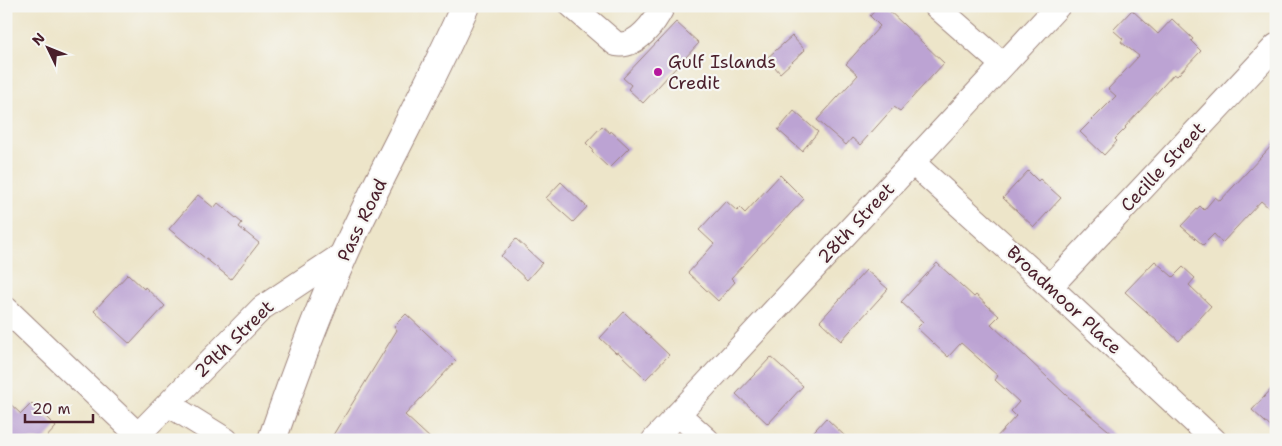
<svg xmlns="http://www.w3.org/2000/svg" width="1282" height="446" viewBox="0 0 1282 446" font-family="'Shantell Sans',sans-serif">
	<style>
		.building { fill: #bca3d3 }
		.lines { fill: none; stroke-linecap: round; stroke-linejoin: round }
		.minor-casing { stroke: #9c827a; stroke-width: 26 }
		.major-casing { stroke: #9c827a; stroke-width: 30 }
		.minor { stroke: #fff; stroke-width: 24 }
		.major { stroke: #fff; stroke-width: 28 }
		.poi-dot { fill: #b5179e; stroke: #f6f6f2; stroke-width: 2 }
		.labels { text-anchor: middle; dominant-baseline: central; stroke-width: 4.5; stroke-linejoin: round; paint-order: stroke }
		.poi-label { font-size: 18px; fill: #4a1f2b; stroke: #f6f6f2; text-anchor: start }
		.street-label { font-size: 18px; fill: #4a1f2b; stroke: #f6f6f2 }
	</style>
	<rect width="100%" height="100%" fill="#f6f6f2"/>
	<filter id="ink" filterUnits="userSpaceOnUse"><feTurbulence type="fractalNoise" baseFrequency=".02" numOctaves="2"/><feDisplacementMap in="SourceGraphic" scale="10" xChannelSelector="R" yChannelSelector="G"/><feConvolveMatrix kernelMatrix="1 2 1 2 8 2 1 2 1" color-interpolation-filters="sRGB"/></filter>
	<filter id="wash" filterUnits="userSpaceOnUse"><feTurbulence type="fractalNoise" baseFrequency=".0096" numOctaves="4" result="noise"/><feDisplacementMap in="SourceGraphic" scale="20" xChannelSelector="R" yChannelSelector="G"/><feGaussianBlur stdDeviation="1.12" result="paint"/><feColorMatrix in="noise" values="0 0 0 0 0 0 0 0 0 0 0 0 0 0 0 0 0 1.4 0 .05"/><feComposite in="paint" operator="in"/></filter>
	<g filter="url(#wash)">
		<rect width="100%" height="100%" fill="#ede5c9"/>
		<g id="blocks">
			<path class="building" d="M 879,6 L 884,6 L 944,63 L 900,111 L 894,107 L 860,145 L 852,138 L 846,145 L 817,120 L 858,75 L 846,64 L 880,26 L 870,16 Z
				M 1132,10 L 1158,34 L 1172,19 L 1193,39 L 1191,41 L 1201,51 L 1177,76 L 1174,74 L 1125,127 L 1126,128 L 1115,139 L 1117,141 L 1104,155 L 1080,132 L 1116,96 L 1108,89 L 1139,56 L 1121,42 L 1123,39 L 1113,30 Z
				M 676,22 L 699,43 L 643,103 L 628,89 L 631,85 L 623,78 Z
				M 792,36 L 805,50 L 780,73 L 767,58 Z
				M 794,111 L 818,132 L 802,151 L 778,130 Z
				M 602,126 L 610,133 L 611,131 L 629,148 L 609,168 L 592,152 L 593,150 L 586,143 Z
				M 1276,141 L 1276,214 L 1261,201 L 1222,243 L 1214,234 L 1203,245 L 1181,226 L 1200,206 L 1204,210 L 1215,197 L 1220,201 Z
				M 1028,171 L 1038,181 L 1040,179 L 1061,198 L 1034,227 L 1003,198 Z
				M 780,175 L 804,199 L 731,278 L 735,282 L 718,301 L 688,273 L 714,244 L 699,230 L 726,201 L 737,211 L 740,208 L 745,213 Z
				M 561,182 L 587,207 L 573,222 L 546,198 Z
				M 198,195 L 214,208 L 218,203 L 242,223 L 239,227 L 259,243 L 231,279 L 169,229 Z
				M 516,239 L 542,263 L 527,280 L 501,256 Z
				M 1155,261 L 1173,277 L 1183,267 L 1195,278 L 1189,285 L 1211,306 L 1179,341 L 1125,292 Z
				M 937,263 L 974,297 L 976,295 L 999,316 L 991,324 L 1066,395 L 1120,440 L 994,440 L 1016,416 L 1011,411 L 1019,402 L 995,380 L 998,376 L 961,343 L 948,357 L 917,328 L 923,322 L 901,302 Z
				M 866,270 L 888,289 L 841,341 L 820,321 Z
				M 128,274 L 144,289 L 145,287 L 165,306 L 130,344 L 94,311 Z
				M 624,312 L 669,355 L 646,379 L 618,352 L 616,353 L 600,338 Z
				M 406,314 L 456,361 L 405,415 L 432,440 L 330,440 L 397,330 L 394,326 Z
				M 771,357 L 803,386 L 768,424 L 736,394 Z
				M 1276,384 L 1276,432 L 1252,410 Z
				M 6,400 L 21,414 L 32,403 L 56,427 L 44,440 L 6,440 Z
				M 826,418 L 849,440 L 806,440 Z"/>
		</g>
	</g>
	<g filter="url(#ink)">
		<use href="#blocks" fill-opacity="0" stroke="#9c827a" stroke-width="1"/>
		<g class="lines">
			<g class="minor-casing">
				<path id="minor" d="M 572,6 L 616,44 C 637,48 655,22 663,6
					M 936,6 L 1003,65
					M 912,162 L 1050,287 L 1214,440
					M 1050,287 L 1276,46
					M 6,309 L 138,435
					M 168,404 L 226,440
					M 678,414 L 707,440
					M 133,440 L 262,308 L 346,252
					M 654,440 L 1058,6"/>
			</g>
			<g class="major-casing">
				<path id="major" d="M 272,440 C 294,376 317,314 345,252 C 383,169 428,90 465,6"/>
			</g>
			<use href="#minor" class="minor"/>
			<use href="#major" class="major"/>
		</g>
	</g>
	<circle class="poi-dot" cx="658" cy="72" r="5"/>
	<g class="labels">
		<g class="poi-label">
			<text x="668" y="62">Gulf Islands<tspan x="668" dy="21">Credit</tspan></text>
		</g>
		<g class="street-label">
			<text transform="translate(1163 167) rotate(-47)">Cecille Street</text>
			<text transform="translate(362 220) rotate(-64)">Pass Road</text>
			<text transform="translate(856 223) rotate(-47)">28th Street</text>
			<text transform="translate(1064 300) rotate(43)">Broadmoor Place</text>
			<text transform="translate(234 339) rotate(-44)">29th Street</text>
		</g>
	</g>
	<rect width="1282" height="446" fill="none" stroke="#f6f6f2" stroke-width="25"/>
	<g transform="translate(48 48) rotate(313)" stroke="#f6f6f2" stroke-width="4" paint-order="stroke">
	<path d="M0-4L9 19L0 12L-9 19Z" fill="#4a1f2b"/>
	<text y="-8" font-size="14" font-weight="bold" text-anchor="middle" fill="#4a1f2b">N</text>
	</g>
	<path d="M25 414v8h68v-8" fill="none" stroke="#4a1f2b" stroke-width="2.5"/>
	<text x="32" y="414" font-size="15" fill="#4a1f2b" stroke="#f6f6f2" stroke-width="4" paint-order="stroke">20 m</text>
</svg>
